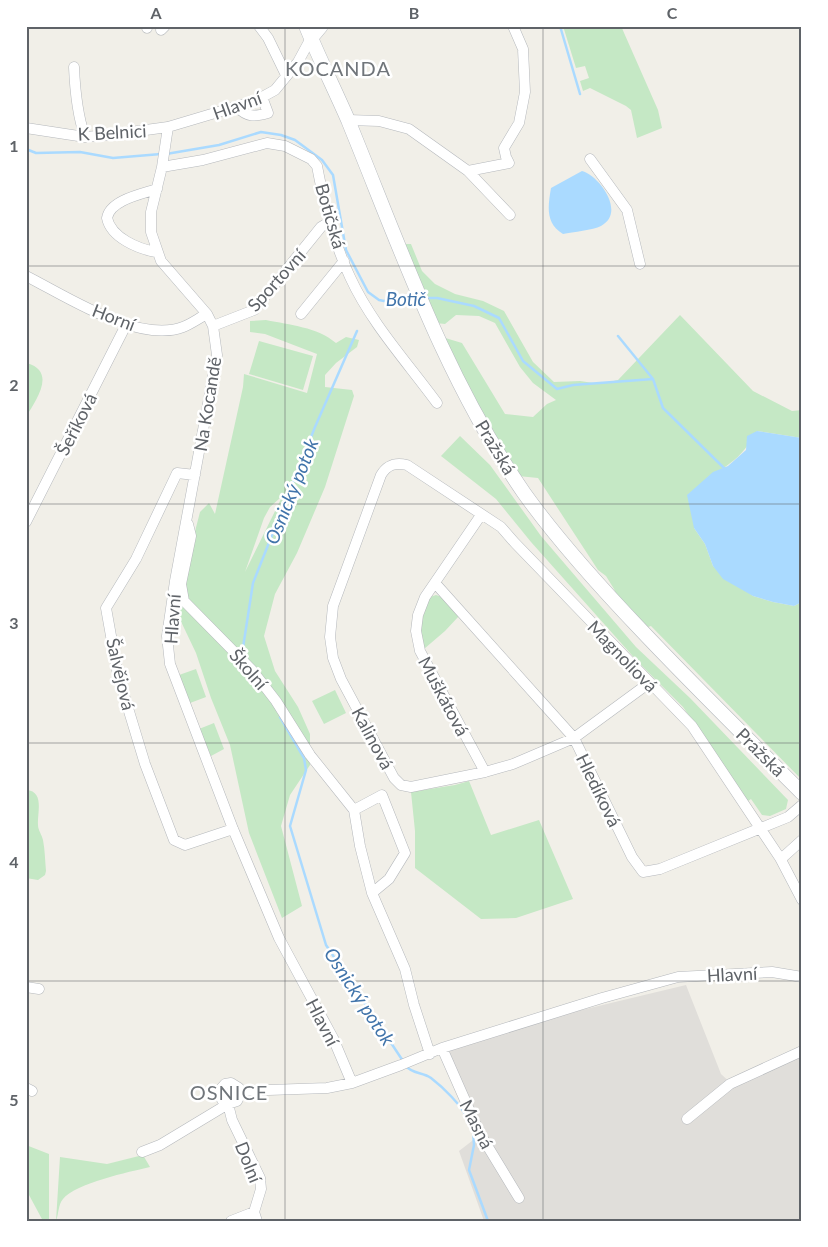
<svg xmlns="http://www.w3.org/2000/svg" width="828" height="1247" viewBox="0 0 828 1247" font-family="Lato,sans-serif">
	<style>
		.industrial { fill: #e0deda }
		.green { fill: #c5e8c5; fill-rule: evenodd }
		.water { fill: #aadaff }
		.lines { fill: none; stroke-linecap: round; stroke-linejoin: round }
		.stream { stroke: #aadaff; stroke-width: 2.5 }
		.street-casing { stroke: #b5b8bc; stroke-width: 11 }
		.secondary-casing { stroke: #b6babf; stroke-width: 15 }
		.street { stroke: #fff; stroke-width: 10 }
		.secondary { stroke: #fff; stroke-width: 14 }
		.grid { fill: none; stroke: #5f6368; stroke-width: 1; stroke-opacity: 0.55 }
		.labels { text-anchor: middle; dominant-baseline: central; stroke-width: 5; stroke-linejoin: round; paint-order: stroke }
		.street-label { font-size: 18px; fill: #5f6368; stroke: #fff }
		.water-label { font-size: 19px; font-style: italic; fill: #4174aa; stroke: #fff }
		.quarter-label { font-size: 20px; letter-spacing: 1px; fill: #70757a; stroke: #fff }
		.neatline { fill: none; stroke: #5f6368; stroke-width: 2 }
		.grid-label { font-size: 16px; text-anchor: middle; font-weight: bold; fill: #5f6368 }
	</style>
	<rect width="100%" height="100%" fill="#f1efe8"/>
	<path class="industrial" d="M 686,985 L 721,1074 L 734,1086 L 802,1054 L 802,1221 L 484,1221 L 459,1151 L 481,1134 L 447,1057 L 449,1049 L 565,1014 Z"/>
	<path class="green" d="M 563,26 L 621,26 L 658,110 L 662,128 L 637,138 L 631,110 L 626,106 L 590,88 L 583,91 L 580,81 L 589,78 L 585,66 L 576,68 Z
		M 404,244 L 411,244 L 422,271 L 435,284 L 455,294 L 483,301 L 504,311 L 533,362 L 554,382 L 580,381 L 600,384 L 618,380 L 680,315 L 753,391 L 792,411 L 802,410 L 802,438 L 757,431 C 749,444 742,455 729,464 C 720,472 712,471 703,482 L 694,528 L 705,544 L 713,566 L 753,596 L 773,602 L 794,606 L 802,602 L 802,780 L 651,626 L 648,627 L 645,625 L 619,601 L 614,589 L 606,576 L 598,570 L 538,478 L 518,476 L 483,419 L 442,337 L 462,343 L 505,414 L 533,417 L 547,404 L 556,400 L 533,383 L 520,367 L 495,323 L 479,316 L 456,315 L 445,324 L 436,323 Z
		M 266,320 C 290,325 317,327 336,343 L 346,337 L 359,340 L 357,347 L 336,363 L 325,375 L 325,387 L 352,390 L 354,396 L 325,487 L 297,553 L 275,594 L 264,636 L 275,671 L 298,707 L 310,734 L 310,765 L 290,795 L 281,826 L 302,906 L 282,918 L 249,833 L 230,745 L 211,698 L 196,653 L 175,609 L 200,512 L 209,503 L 215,514 L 243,387 L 244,374 L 307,393 L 317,354 L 265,334 L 250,332 L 250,321 ZM 280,498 L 281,499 L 245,572 L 264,518 L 270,507 Z
		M 259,341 L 313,356 L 303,390 L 249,374 Z
		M 27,363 C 57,372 36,400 26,417 Z
		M 460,436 L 490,465 L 541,536 L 636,647 L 690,698 L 788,800 L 786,809 L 770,816 L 762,815 L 751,799 L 748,801 L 683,707 L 638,662 L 531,542 L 496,499 L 441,456 Z
		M 436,595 L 442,597 L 459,616 L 445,631 L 424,649 C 418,627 422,617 430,597 Z
		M 196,669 L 206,697 L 190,703 L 179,675 Z
		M 335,690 L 346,713 L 324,724 L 312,701 Z
		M 214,723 L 224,749 L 211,756 L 199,729 Z
		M 469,781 L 491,835 L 539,820 L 573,899 L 516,918 L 481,919 L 415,868 L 415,831 L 411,792 L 455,785 Z
		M 26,790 C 45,791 37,813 38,825 C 38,830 42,835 43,840 C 45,850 45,861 46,871 L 45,875 L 38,880 L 26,878 Z
		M 26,1145 L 49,1154 L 49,1221 L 43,1221 L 29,1195 L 26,1194 Z
		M 143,1155 L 150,1167 C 129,1172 76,1183 63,1199 C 58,1205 59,1213 56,1221 L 60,1157 L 107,1164 Z"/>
	<path class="water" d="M 582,171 C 600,176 626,213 601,226 C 593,230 573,232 563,234 C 545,223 548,206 551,188 Z
		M 757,431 L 802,438 L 802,602 L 794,606 L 773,602 L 753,596 L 723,579 L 713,566 L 705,544 L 694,528 L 687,495 L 713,472 L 728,466 L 746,450 L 747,436 Z"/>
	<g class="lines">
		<path class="stream" d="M 560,26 L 580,94
			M 26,149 L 36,153 L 80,152 L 113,158 L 161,154
			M 166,154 L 219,145 L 261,132 L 281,135 L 295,140 L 322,160 L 333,175 L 346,250 L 368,292 L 379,300 L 384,301 L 416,299
			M 427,298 L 437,298 L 474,306 L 499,318 L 523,361 L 557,389 L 573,385 L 653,379 L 663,408 L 725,469
			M 618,336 L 653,379
			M 242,654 L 253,583 L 315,427 L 357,331
			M 246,671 L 257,684
			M 280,717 L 304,758 L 306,770 L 290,826 L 326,945 L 403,1061
			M 406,1066 C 412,1074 423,1072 431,1078 C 444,1088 461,1105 468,1119
			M 473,1129 L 474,1145 L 469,1170 L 488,1221"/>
		<g class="street-casing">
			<path id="street" d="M 147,26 L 147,28
				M 259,26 L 268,38 L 286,75
				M 161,30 L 165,26
				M 74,67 C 75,91 77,114 85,137
				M 237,107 C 247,117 254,117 268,113 L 262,97
				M 348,120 L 379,121 L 409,129 L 468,171 L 510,215
				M 168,127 L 162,167 L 151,212 L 151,232 L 161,261 L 207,314 L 213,326 L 217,355 L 175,581 L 167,636 L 170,664 L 233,829 L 279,938 L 333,1038 L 352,1083
				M 26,128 L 85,137 L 109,135 L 168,127 L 255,101 L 275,90 L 298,62 L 311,38
				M 590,159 L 627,210 L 640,264
				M 162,167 L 203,160 L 267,143 L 285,146 L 311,159 L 317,166 C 324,203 334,243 350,277 C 371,323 407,362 437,403
				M 468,171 L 509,163 L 506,157 L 504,148 L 519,123 L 525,92 L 523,49 L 513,26
				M 156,252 C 139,249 111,238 107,218 C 110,200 142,194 157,189
				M 26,276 C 66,296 138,344 183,327 C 191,324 199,318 207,314
				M 301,314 L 344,261
				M 213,326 L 254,310 L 321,227 L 331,221
				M 195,475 L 177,473 L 136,559 L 106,608 L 118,675 L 145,764 L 174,840 L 185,845 L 233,829
				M 481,515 L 425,597 L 418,615 L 416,631 L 420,651 L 485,772
				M 26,522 L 126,325
				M 188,524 L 191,536 L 181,584 L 184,601 L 252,670 L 276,701 L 310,755 L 354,810
				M 435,583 L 574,738 L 632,857 L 643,872 L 660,869 L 788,817 L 802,805
				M 649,683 L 574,738 L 513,764 L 485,772 L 411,787 L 401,785 L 394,778 L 341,679 L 333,658 L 330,637 L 333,606 L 381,475 C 387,465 395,462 407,465 L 501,527 L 515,543 L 692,726 L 780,858 L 802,900
				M 781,859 L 802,840
				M 372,893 L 389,879 L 405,853 L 382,795 L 354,810 L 360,846 L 372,893 L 405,969 L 414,1005 L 430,1054
				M 26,987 L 39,989
				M 442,1048 L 479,1132 L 519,1198
				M 26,1088 L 32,1091
				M 240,1091 L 327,1088 L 352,1083 L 401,1065 L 442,1048 L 602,998 L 678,977 L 772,972 L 802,977
				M 228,1104 L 232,1120 L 260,1178 L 261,1189 L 254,1212 L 257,1221
				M 687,1119 L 730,1084 L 802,1051
				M 142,1152 L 160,1145 L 228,1104 L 237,1101 L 240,1095 L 239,1088 L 231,1083 L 225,1084 L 220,1090 L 222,1100 L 228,1104
				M 231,1221 L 254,1212"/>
		</g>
		<g class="secondary-casing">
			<path id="secondary" d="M 306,26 C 319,58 334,88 348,120 C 400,247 445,379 524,493 C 559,542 600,587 642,631 C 694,686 748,739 802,793
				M 311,38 L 321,26"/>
		</g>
		<use href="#street" class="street"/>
		<use href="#secondary" class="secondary"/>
	</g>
	<path class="grid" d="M 285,26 L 285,1221M 543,26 L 543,1221M 26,266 L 802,266M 26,504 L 802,504M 26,743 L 802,743M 26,981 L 802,981"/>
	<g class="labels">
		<g class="street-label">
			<text transform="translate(237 105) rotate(-20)">Hlavní</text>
			<text transform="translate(112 132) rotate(-3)">K Belnici</text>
			<text transform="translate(331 216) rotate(74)">Botičská</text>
			<text transform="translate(276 280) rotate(-48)">Sportovní</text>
			<text transform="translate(114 317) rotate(21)">Horní</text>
			<text transform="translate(207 404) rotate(-81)">Na Kocandě</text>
			<text transform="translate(76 424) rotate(-63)">Šeříková</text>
			<text transform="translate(496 447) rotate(59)">Pražská</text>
			<text transform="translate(172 619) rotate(-86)">Hlavní</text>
			<text transform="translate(623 656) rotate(46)">Magnoliová</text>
			<text transform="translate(249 669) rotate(49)">Školní</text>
			<text transform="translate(121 674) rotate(77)">Šalvějová</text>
			<text transform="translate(444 696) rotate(62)">Muškátová</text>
			<text transform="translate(373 738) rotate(62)">Kalinová</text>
			<text transform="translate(761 752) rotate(45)">Pražská</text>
			<text transform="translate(599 790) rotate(64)">Hledíková</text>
			<text transform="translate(732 974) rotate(-3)">Hlavní</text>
			<text transform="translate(323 1022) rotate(63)">Hlavní</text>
			<text transform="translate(477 1124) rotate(63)">Masná</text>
			<text transform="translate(249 1162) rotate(68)">Dolní</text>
		</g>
		<g class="water-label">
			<text x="406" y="298">Botič</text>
			<text transform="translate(291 491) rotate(-68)">Osnický potok</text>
			<text transform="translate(360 996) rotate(57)">Osnický potok</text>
		</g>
		<g class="quarter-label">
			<text x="338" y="68">KOCANDA</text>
			<text x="229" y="1092">OSNICE</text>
		</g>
	</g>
	<rect width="828" height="1247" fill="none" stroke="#ffffff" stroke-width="55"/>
	<rect x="28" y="28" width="772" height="1192" class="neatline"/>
	<g class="grid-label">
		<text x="156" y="19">A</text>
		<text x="414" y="19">B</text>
		<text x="672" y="19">C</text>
		<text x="14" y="152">1</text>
		<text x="14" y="391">2</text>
		<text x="14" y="629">3</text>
		<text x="14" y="868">4</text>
		<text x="14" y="1106">5</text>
	</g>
</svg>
